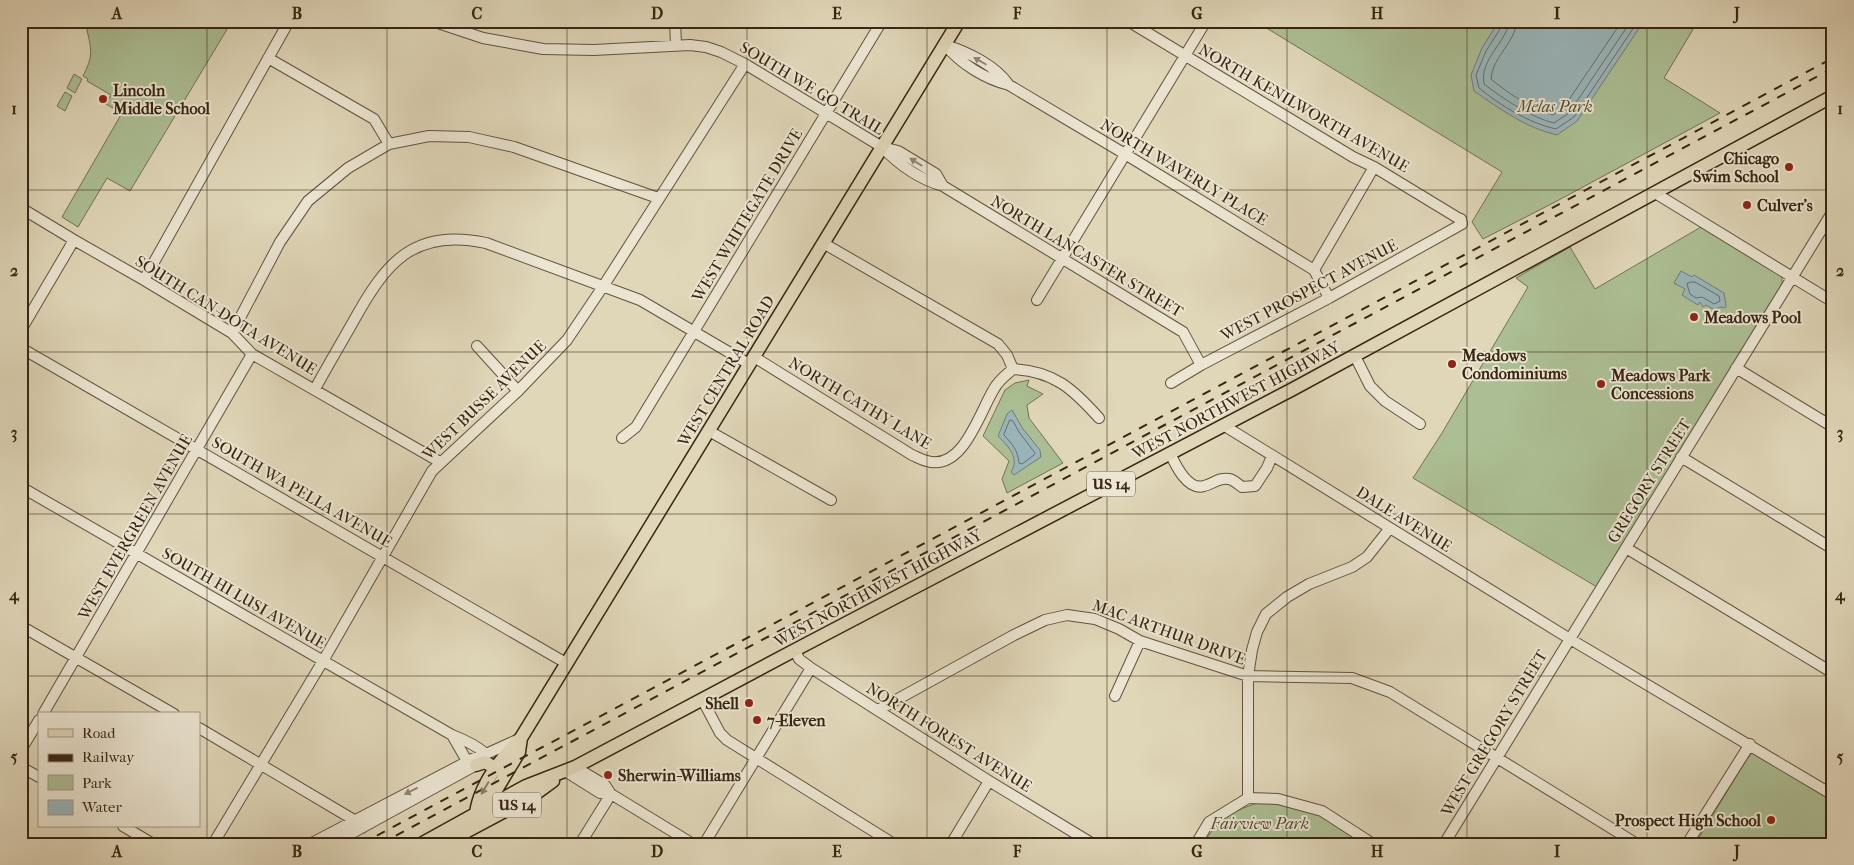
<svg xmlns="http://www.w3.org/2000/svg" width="1854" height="865" viewBox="0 0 1854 865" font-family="'IM FELL French Canon',serif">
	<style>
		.park { fill: #acbf94; stroke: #727253 }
		.water { fill: #9ab6bb; stroke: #737c77 }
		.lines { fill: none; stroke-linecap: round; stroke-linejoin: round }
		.shore { stroke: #696e66; stroke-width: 1 }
		.minor-casing { stroke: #62523c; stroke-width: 12 }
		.major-casing { stroke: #382512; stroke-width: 15 }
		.minor { stroke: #ebe5d2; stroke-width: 10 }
		.major { stroke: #e0d7b9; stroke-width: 12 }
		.rail { stroke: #382512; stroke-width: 2; stroke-dasharray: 9 9; stroke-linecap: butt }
		.oneway { fill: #928572 }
		.oneway2 { fill: #8c7e66 }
		.grid { fill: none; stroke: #382512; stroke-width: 1; stroke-opacity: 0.55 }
		.poi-dot { fill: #8f2418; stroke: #ebe5d2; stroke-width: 2 }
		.labels { text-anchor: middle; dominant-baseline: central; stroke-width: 4; stroke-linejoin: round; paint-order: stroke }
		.shield { fill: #ebe5d2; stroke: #6e5f4c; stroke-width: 1 }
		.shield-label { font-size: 15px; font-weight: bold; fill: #382512 }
		.street-label { font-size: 16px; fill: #382512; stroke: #ebe5d2 }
		.poi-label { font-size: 16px; font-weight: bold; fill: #382512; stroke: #ebe5d2; text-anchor: start }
		.park-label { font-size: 16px; font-style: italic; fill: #554c32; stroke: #ebe5d2 }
		.neatline { fill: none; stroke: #382512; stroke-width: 2 }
		.grid-label { font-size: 16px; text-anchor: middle; font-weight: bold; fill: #382512 }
	</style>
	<rect width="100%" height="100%" fill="#e0d7b9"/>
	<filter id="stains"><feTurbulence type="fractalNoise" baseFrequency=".004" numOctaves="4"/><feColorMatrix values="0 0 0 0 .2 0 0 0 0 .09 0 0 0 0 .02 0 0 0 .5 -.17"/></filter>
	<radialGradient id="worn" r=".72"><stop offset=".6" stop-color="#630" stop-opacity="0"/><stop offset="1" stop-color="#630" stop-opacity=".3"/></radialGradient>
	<path class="park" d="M 93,21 L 232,21 L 130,191 L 107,178 L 78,227 L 62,217 L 122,113 L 106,104 L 111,95 L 87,81 L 88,79 L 83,76 C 93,56 92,52 87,30 Z
		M 1255,21 L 1698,21 L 1664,78 L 1720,113 L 1557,201 L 1483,239 L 1472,222 L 1502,172 Z
		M 74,74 L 82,79 L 75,93 L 67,88 Z
		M 65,92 L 72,96 L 65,111 L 57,106 Z
		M 1701,227 L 1780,275 L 1782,278 L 1782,284 L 1597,587 L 1413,478 L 1442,433 L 1528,287 L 1516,278 L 1570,247 L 1595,289 Z
		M 1029,380 L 1027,386 L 1043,394 L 1027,405 L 1029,418 L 1063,463 L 1007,493 L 1002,479 L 1009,461 L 983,436 L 1005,390 L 1015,383 Z
		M 1753,752 L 1833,797 L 1833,844 L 1695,844 L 1747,759 Z
		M 1261,802 L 1277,802 L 1310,810 L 1367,844 L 1203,844 C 1218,819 1234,810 1261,802 Z"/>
	<path class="water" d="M 1499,21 L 1644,21 L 1577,121 L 1557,135 C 1526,128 1500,109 1474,91 L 1471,75 L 1482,48 Z
		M 1681,271 L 1692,277 L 1694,275 L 1724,293 L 1726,306 L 1725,308 L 1720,307 L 1715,310 L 1706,305 L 1703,307 L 1700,302 L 1698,305 L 1682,295 L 1685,289 L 1674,283 Z
		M 1012,410 L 1023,429 L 1040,450 L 1041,457 L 1014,475 L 1011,472 C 1020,458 1008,446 998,436 L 1007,414 Z"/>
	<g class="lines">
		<path class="shore" d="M 1503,21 L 1502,26 L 1486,51 L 1476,75 L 1479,88 C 1500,105 1528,123 1556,129 L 1574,117 L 1638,21
			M 1509,21 C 1508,41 1479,59 1484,84 C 1502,98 1532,118 1554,123 L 1569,113 L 1631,21
			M 1517,21 C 1516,42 1492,57 1491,79 C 1505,91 1534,111 1553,115 L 1564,107 L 1622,21
			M 1691,282 L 1695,282 L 1719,296 L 1720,301 L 1714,304 L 1702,297 L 1696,298 L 1690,294 L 1687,284 Z
			M 1010,420 L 1013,421 L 1019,432 L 1035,453 L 1034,455 L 1022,464 L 1019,463 C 1018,450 1012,444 1004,435 Z"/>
		<g class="minor-casing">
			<path id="minor" d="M 432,21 L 483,38 L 543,49 L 594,50 L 690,45 L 706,47 L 721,52 L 745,64 L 882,147 L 898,151 L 936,174 L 943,186
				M 675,21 L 676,45
				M 1128,21 L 1353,157 L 1374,167 L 1458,218 L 1461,219 L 1462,224 L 1329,298 L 1201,365 L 1171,383
				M 945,45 C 961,64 985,79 1009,85 L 1125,154 L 1314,270 L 1329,298
				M 945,45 C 968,52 995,65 1009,85
				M 268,58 L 374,119 L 389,144
				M 882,147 C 899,165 919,179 943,186 L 1183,332 L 1201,365
				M 1655,193 L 1833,302
				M 21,208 L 74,240 L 144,280 L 232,333 L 252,354 L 440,462
				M 823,243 L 998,344 L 1007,355 L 1013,369
				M 1314,270 L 1374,167
				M 144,280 L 289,21
				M 1037,300 L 1206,21
				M 21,330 L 74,240
				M 232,333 L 280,242 L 308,201 L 348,168 L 389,144 L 429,136 L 469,137 L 514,147 L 658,198
				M 477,346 L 518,391
				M 21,348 L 566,663
				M 1355,356 L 1370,386 L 1385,401 L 1420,424
				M 754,357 L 912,455 C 917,457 922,460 927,461 C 963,472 980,411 994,389 C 998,381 1006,375 1013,369 C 1054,371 1073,389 1099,418
				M 1736,368 L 1833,427
				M 315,389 C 327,367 340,345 353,322 C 385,264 413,227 486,243 L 640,300 L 749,364
				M 1223,425 L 1570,639 L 1833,795
				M 709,431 L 831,500
				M 622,438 L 636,427 L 882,21
				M 1170,453 C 1175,464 1187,491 1204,486 C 1213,484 1219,477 1229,479 C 1234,480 1238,484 1242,487 L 1255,486 L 1267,468 L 1272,456
				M 1681,457 L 1833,549
				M 21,487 L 452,735 C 465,740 476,745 486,754
				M 1626,548 L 1833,673
				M 21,626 L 174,714
				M 795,650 L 799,659 L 811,668 L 989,781 L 1093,844
				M 1115,696 L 1140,641
				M 702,699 L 720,733 L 727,740 L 894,844
				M 878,710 L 1014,635 L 1045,620 L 1067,615 L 1095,619 L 1119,629 L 1140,641 L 1248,676 L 1352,678 L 1390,692 L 1637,844
				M 43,714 L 252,354
				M 199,728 L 354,820 L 362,828
				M 452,735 L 467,761
				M 21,750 L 39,720
				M 21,767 L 39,777
				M 575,767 L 605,785 L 611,794
				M 565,771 L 600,793 L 611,794 L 693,844
				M 1248,798 L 1278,799 L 1322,811 L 1373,844
				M 123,826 L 153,844
				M 213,844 L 323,661 L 432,471 L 518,391 L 567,340 L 604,285 L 745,64
				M 310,844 L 472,759 L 486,754 L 517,740
				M 332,844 L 476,765 L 481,760
				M 580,844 L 611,794
				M 704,844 L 811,668
				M 951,844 L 989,781
				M 1196,844 L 1209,822 L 1248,798 L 1248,676 L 1252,650 L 1257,632 L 1266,614 L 1287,597 L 1309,584 L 1352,567 L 1367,557 L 1390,528
				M 1444,844 L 1833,211
				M 1687,844 L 1750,744"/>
		</g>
		<g class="major-casing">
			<path id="major" d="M 476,765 L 485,762 L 492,766 L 495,770
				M 485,805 L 490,800 L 519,752 L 521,738
				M 476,813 C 480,785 502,757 521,738 L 959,21
				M 421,844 L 526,786 L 575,767 L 795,650 L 1293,389 L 1833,96
				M 443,844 L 531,797 L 553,781"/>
		</g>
		<use href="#minor" class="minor"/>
		<use href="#major" class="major"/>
		<path class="rail" d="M 361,844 L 1833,58
			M 380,844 L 1833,68"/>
	</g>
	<defs><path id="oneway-solid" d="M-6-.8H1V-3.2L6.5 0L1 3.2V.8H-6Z" transform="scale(1.25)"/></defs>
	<g class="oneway">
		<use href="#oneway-solid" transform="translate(980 61) rotate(-150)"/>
		<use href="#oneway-solid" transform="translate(916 162) rotate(-148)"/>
		<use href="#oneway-solid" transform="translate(411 791) rotate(153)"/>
	</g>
	<use class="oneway2" href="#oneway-solid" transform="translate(485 788) rotate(121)"/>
	<path class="grid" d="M 207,21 L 207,844M 387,21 L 387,844M 567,21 L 567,844M 747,21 L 747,844M 927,21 L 927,844M 1107,21 L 1107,844M 1287,21 L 1287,844M 1467,21 L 1467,844M 1647,21 L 1647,844M 21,190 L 1833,190M 21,352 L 1833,352M 21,514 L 1833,514M 21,676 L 1833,676"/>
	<g class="poi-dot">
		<circle cx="103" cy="99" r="5"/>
		<circle cx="1789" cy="167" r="5"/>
		<circle cx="1747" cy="205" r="5"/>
		<circle cx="1694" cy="317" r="5"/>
		<circle cx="1452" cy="364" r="5"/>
		<circle cx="1601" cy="384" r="5"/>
		<circle cx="749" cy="703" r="5"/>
		<circle cx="757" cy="720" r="5"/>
		<circle cx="608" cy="775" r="5"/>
		<circle cx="1771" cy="820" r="5"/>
	</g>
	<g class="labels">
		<g class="shield">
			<rect x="1087" y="471.5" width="48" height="25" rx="4"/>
			<rect x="493" y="792.5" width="48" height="25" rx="4"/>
		</g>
		<g class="shield-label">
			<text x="1111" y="484">US 14</text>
			<text x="517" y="805">US 14</text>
		</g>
		<g class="street-label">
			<text transform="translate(812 88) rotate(31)">SOUTH WE GO TRAIL</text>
			<text transform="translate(1304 108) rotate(30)">NORTH KENILWORTH AVENUE</text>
			<text transform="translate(1184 172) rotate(31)">NORTH WAVERLY PLACE</text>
			<text transform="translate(747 215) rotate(-59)">WEST WHITEGATE DRIVE</text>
			<text transform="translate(1087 256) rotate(31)">NORTH LANCASTER STREET</text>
			<text transform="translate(1309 290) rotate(-28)">WEST PROSPECT AVENUE</text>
			<text transform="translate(226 315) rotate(32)">SOUTH CAN-DOTA AVENUE</text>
			<text transform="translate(726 371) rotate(-59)">WEST CENTRAL ROAD</text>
			<text transform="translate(484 400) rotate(-44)">WEST BUSSE AVENUE</text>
			<text transform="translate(1236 400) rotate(-28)">WEST NORTHWEST HIGHWAY</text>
			<text transform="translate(860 403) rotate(31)">NORTH CATHY LANE</text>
			<text transform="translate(1649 481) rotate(-58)">GREGORY STREET</text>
			<text transform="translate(302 492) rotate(30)">SOUTH WA PELLA AVENUE</text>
			<text transform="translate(1404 519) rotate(32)">DALE AVENUE</text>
			<text transform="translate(135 527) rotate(-60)">WEST EVERGREEN AVENUE</text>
			<text transform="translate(878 588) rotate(-28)">WEST NORTHWEST HIGHWAY</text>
			<text transform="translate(244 598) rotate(30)">SOUTH HI LUSI AVENUE</text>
			<text transform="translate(1169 632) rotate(20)">MAC ARTHUR DRIVE</text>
			<text transform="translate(1494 733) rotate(-59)">WEST GREGORY STREET</text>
			<text transform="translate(949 737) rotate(32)">NORTH FOREST AVENUE</text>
		</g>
		<g class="poi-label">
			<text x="113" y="90">Lincoln<tspan x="113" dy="18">Middle School</tspan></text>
			<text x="1779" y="158" text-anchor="end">Chicago<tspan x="1779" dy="18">Swim School</tspan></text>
			<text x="1757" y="205">Culver's</text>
			<text x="1704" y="317">Meadows Pool</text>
			<text x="1462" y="355">Meadows<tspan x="1462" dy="18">Condominiums</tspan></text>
			<text x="1611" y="375">Meadows Park<tspan x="1611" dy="18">Concessions</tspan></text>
			<text x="739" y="703" text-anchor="end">Shell</text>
			<text x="767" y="720">7-Eleven</text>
			<text x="618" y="775">Sherwin-Williams</text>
			<text x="1761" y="820" text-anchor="end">Prospect High School</text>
		</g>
		<g class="park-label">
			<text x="1555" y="106">Melas Park</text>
			<text x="1260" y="823">Fairview Park</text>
		</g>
	</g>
	<rect width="1854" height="865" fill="none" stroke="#e0d7b9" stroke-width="55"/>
	<rect x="38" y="712" width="162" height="115" fill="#ebe5d2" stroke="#a39885"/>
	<rect x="48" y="729" width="25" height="8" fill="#e0d7b9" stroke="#a39885"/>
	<text x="82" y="738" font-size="15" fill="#382512">Road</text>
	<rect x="48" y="754" width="25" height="8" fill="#382512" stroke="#a39885"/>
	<text x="82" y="762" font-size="15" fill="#382512">Railway</text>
	<rect x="48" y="775" width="25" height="15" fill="#acbf94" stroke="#a39885"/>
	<text x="82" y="788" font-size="15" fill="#382512">Park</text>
	<rect x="48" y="800" width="25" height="15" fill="#9ab6bb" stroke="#a39885"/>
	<text x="82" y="812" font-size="15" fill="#382512">Water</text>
	<rect x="28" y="28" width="1798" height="810" class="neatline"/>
	<g class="grid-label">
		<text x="117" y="19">A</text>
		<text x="297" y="19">B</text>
		<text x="477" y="19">C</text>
		<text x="657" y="19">D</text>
		<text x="837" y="19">E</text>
		<text x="1017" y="19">F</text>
		<text x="1197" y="19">G</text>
		<text x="1377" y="19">H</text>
		<text x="1557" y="19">I</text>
		<text x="1737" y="19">J</text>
		<text x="14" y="114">1</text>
		<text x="1840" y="114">1</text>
		<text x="14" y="276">2</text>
		<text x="1840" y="276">2</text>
		<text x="14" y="438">3</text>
		<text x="1840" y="438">3</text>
		<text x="14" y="600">4</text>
		<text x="1840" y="600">4</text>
		<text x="14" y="762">5</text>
		<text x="1840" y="762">5</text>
		<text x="117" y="857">A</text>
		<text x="297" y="857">B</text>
		<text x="477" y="857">C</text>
		<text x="657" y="857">D</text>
		<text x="837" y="857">E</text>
		<text x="1017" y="857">F</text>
		<text x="1197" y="857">G</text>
		<text x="1377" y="857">H</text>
		<text x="1557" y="857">I</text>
		<text x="1737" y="857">J</text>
	</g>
	<rect width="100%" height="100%" filter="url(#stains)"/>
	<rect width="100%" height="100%" fill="url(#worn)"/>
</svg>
